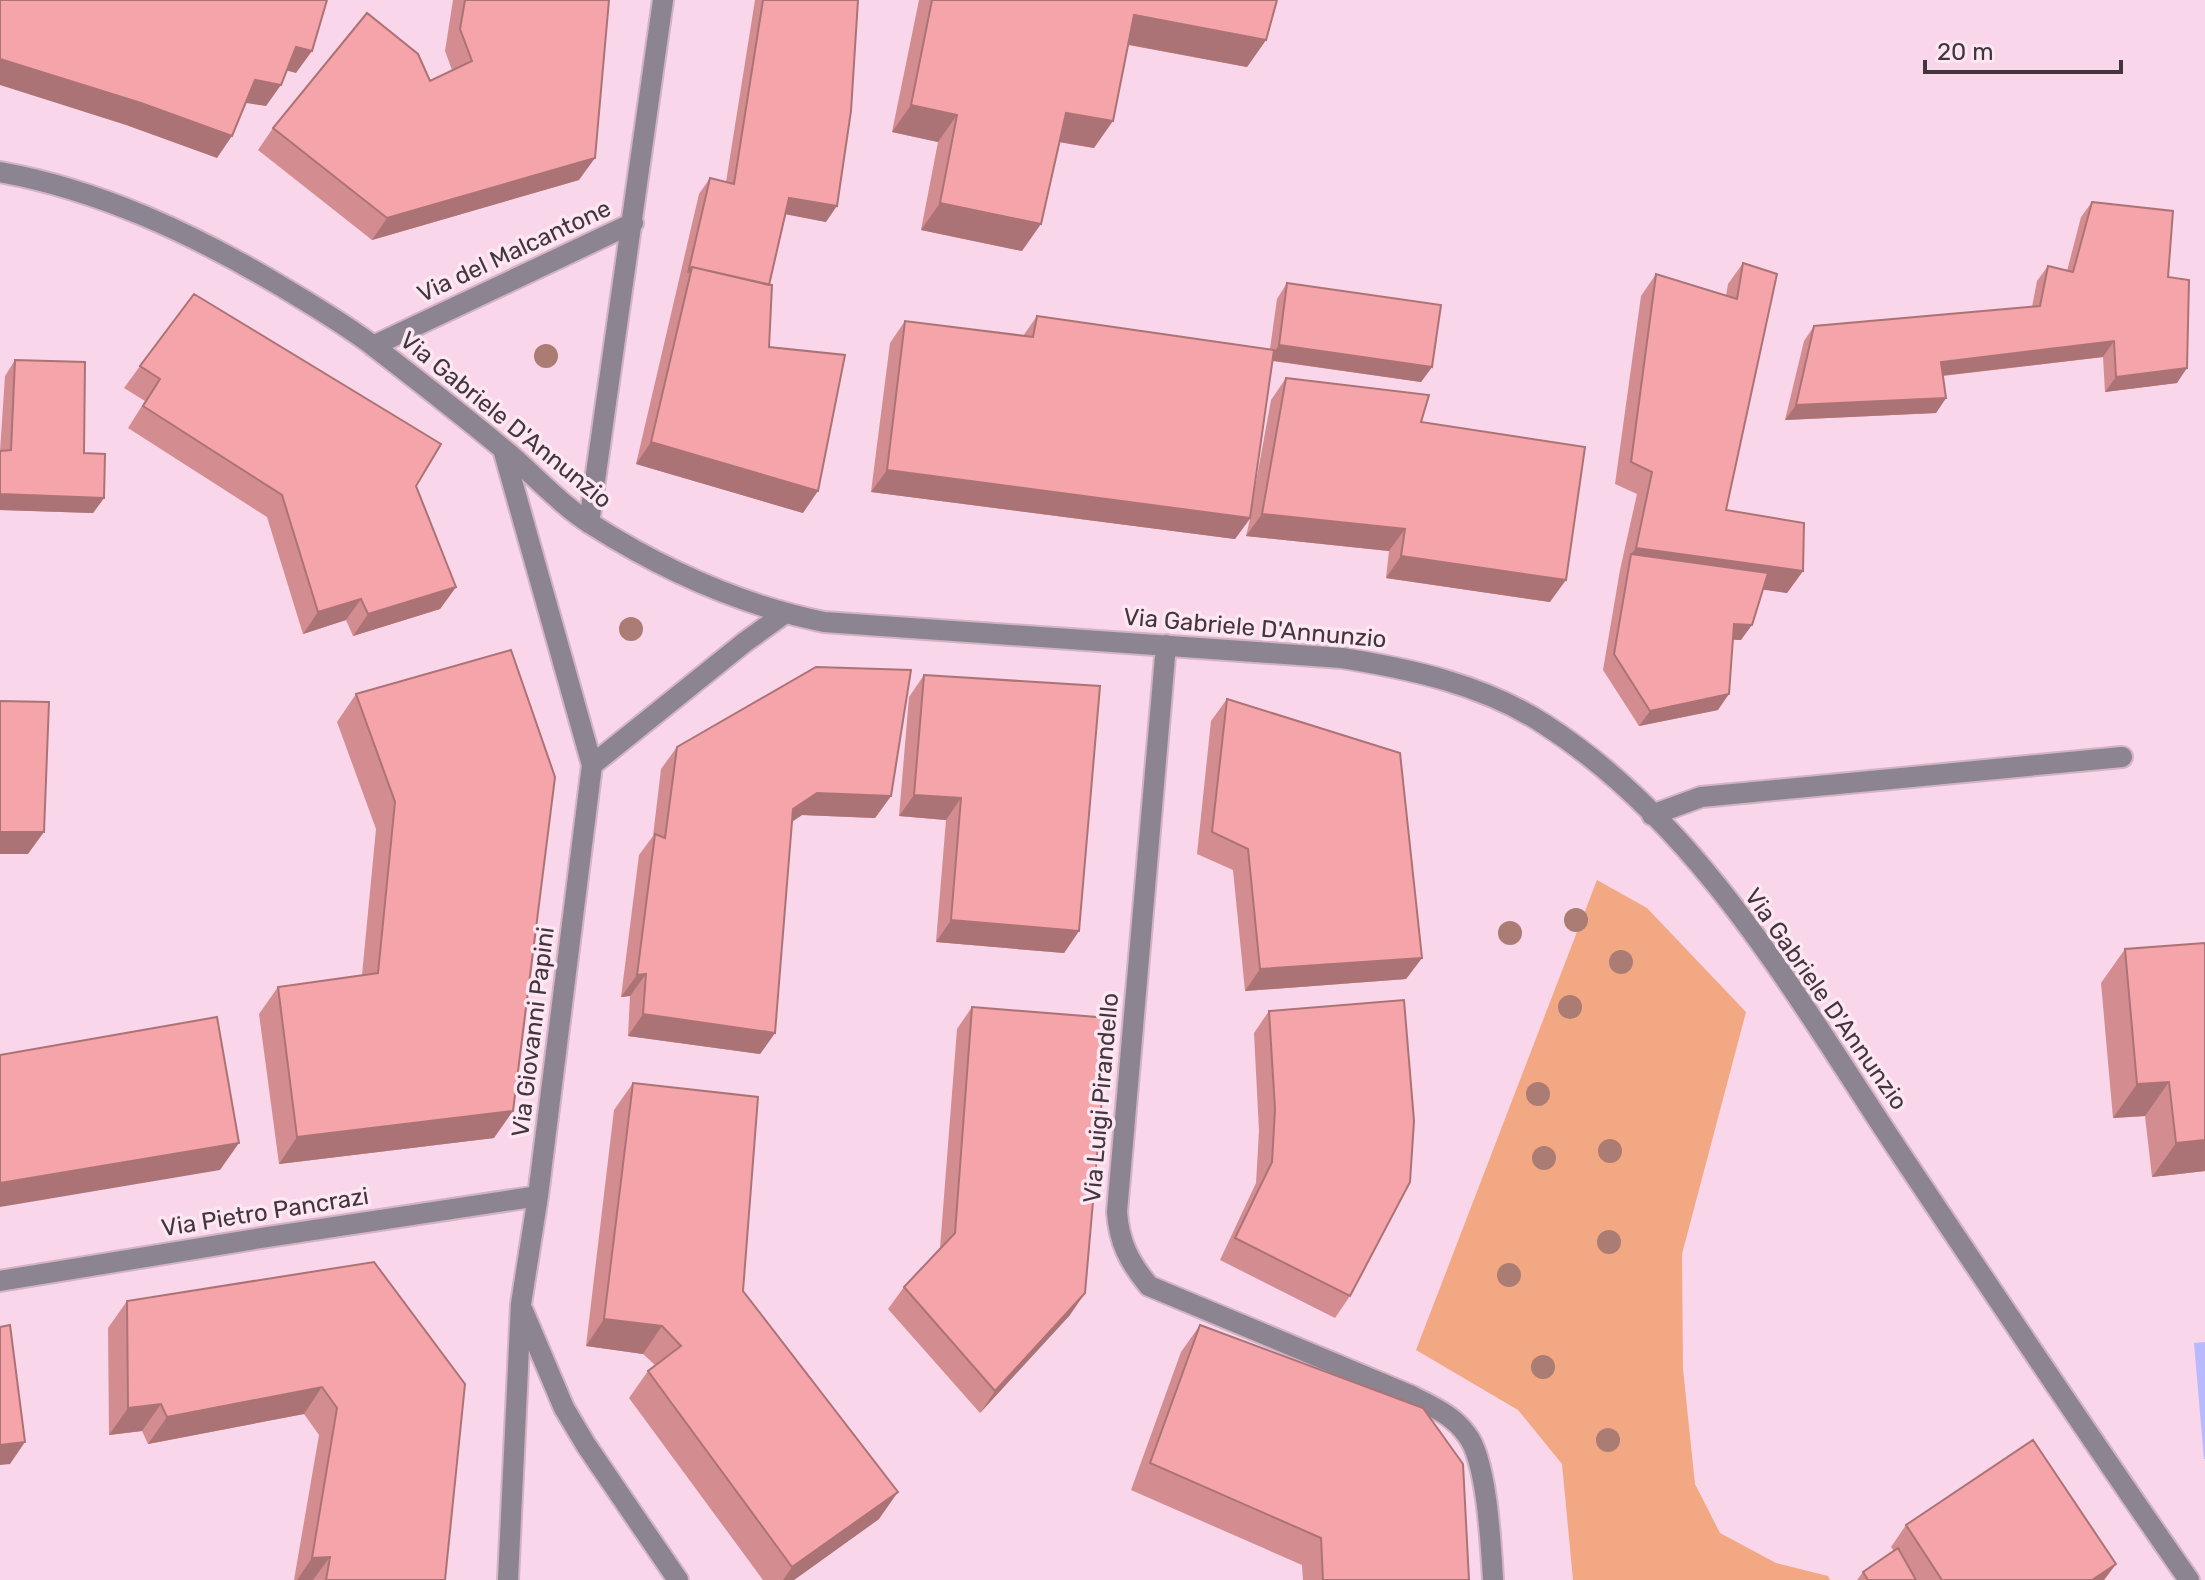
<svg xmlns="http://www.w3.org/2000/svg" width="2205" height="1580" viewBox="0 0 2205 1580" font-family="Rubik,sans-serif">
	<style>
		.green { fill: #f3a884 }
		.water { fill: #b8b9fe }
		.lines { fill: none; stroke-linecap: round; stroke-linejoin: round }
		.minor-casing { stroke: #d1b3c3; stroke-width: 24 }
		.minor { stroke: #8c8491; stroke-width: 20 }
		.tree { fill: #ab7c74 }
		.wall { fill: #d38d91 }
		.shaded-wall { fill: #ac7376 }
		.building { fill: #f5a4a9; stroke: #ac7376; stroke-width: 2 }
		.labels { text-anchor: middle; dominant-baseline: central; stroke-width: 7; stroke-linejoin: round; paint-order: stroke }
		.street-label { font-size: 24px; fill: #43353d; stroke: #fde7f3 }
	</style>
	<rect width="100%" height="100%" fill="#f9d6e9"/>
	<path class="green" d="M 1597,880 L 1647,908 L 1746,1012 L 1682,1254 L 1683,1369 L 1695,1484 L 1720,1533 L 1776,1563 L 1828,1576 L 1830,1580 L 1573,1580 L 1562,1464 L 1518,1410 L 1416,1350 Z"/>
	<path class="water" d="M 2205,1342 L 2205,1459 L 2204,1459 L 2194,1343 Z"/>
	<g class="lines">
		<g class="minor-casing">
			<path id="minor" d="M 0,172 C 100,190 193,234 279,285 C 312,305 345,324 376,348 C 420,382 465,417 508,453 C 535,476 561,505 591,524 C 663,570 741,605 824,622 L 1342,658 C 1411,669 1484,685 1544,724 C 1701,825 1797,998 1898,1150 C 1994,1294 2090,1438 2189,1580
				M 373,346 L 633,223
				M 503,449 L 592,765 L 538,1196 L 521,1304 L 508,1580
				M 589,523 L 663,0
				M 1166,645 L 1117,1212 C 1119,1242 1129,1262 1149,1286 L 1412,1396 C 1433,1407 1453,1415 1467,1435 C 1487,1460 1491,1546 1493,1580
				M 592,765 L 745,642 L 784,614
				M 1652,815 L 1701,797 L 2122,757
				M 0,1281 L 255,1239 L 538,1196
				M 523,1311 L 564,1408 L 586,1445 L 678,1580"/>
		</g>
		<use href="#minor" class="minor"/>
	</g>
	<g class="tree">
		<circle cx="546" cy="356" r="12"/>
		<circle cx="631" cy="629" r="12"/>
		<circle cx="1576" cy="920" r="12"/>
		<circle cx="1510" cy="933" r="12"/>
		<circle cx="1621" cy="962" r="12"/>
		<circle cx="1570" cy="1007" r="12"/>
		<circle cx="1538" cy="1094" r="12"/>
		<circle cx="1610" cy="1151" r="12"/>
		<circle cx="1544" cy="1158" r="12"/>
		<circle cx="1609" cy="1242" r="12"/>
		<circle cx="1509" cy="1275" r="12"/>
		<circle cx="1543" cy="1367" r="12"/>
		<circle cx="1608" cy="1440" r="12"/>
	</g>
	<path class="wall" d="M 453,0 L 609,0 L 579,180 L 372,240 L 258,150 L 273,128 L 430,81 L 452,70 L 445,51 Z
		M 755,0 L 858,0 L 826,222 L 786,214 L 769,285 L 769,347 L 803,513 L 636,464 L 699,194 L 710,178 L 726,182 Z
		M 919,0 L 1277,0 L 1266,40 L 1247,67 L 1128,45 L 1094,148 L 1060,142 L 1022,251 L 921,230 L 938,142 L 892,132 Z
		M 2092,202 L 2168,277 L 2177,383 L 2105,392 L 2103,357 L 1943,376 L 1946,398 L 1936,413 L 1785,420 L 1804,341 L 1814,326 L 2032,307 L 2037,281 L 2048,266 L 2067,271 L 2081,217 Z
		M 1743,263 L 1726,510 L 1803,571 L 1787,593 L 1763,589 L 1741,640 L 1733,640 L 1718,710 L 1639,726 L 1603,670 L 1620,570 L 1637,494 L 1615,484 L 1641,296 L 1656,274 L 1726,296 L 1728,284 Z
		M 1287,283 L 1432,367 L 1421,382 L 1272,361 L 1252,504 L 1271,400 L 1286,378 L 1421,422 L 1550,602 L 1386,578 L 1389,551 L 1246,536 L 1250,519 L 1235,539 L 871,492 L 890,343 L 905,321 L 1023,336 L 1037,316 L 1270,349 L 1277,299 Z
		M 15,360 L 84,453 L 104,498 L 93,513 L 0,510 L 0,451 L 5,376 Z
		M 140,366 L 416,486 L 456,587 L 440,609 L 353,636 L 346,620 L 303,634 L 267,517 L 128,428 L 145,401 L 124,388 Z
		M 511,650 L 494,1138 L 279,1164 L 259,1014 L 278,987 L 362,975 L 376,829 L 337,722 L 356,694 Z
		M 924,675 L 1079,931 L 1064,953 L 936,942 L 946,820 L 899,816 L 909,697 Z
		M 1227,699 L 1422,958 L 1406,979 L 1245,991 L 1233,870 L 1197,854 L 1211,721 Z
		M 677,747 L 891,796 L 875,818 L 802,815 L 792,822 L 775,1033 L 760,1054 L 628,1036 L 630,996 L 621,997 L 639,855 L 653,836 L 661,769 Z
		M 2205,943 L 2205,1171 L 2152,1177 L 2145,1116 L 2113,1118 L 2101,983 L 2125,949 Z
		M 972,1007 L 1070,1315 L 980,1413 L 888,1309 L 904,1287 L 940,1248 L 957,1029 Z
		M 1269,1011 L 1350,1296 L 1335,1318 L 1220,1260 L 1256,1183 L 1259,1131 L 1254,1033 Z
		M 633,1083 L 743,1291 L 879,1519 L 794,1580 L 763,1580 L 629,1398 L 648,1371 L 655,1365 L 643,1354 L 586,1346 L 614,1110 Z
		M 374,1262 L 445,1580 L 294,1580 L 319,1435 L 304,1414 L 148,1444 L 142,1431 L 109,1435 L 108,1328 L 127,1301 Z
		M 1200,1325 L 1469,1580 L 1303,1580 L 1302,1565 L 1131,1490 L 1181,1352 Z
		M 1906,1525 L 2116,1564 L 2104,1580 L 1857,1580 L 1863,1572 L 1894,1551 L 1891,1547 Z"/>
	<path class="shaded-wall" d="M 1134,15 L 1266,40 L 1247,67 L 1115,42 Z
		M 296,47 L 312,51 L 296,73 L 281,69 Z
		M 0,59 L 141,103 L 232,136 L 217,158 L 126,125 L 0,85 Z
		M 255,80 L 281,85 L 266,106 L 240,102 Z
		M 911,105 L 957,115 L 938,142 L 892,132 Z
		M 1066,113 L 1113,121 L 1094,148 L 1047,140 Z
		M 595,158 L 579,180 L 372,240 L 387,218 Z
		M 789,198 L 837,206 L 826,222 L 779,213 Z
		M 940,203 L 1041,224 L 1022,251 L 921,230 Z
		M 2114,341 L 2103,357 L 1930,377 L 1941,362 Z
		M 1279,345 L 1432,367 L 1421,382 L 1268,360 Z
		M 2187,368 L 2177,383 L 2105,392 L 2116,377 Z
		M 1946,398 L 1936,413 L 1785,420 L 1796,405 Z
		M 651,442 L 818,491 L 803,513 L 636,464 Z
		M 887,470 L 1250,518 L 1235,539 L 871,492 Z
		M 0,494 L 104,498 L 93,513 L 0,510 Z
		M 1262,514 L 1405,529 L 1389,551 L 1246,536 Z
		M 1636,548 L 1803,571 L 1787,593 L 1628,571 L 1631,554 Z
		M 1401,556 L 1566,580 L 1550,602 L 1386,578 Z
		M 456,587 L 440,609 L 353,636 L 368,614 Z
		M 361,599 L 346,620 L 303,634 L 318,612 Z
		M 1734,624 L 1752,625 L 1741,640 L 1724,639 Z
		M 1729,694 L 1718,710 L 1639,726 L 1650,711 Z
		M 817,793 L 891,796 L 875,818 L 802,815 L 777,831 L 793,809 Z
		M 914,795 L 961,798 L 946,820 L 899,816 Z
		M 0,832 L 44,832 L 28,854 L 0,854 Z
		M 951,920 L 1079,931 L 1064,953 L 936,942 Z
		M 1422,958 L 1406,979 L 1245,991 L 1260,969 Z
		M 646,974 L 630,996 L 621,997 L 637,975 Z
		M 643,1014 L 775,1033 L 760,1054 L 628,1036 Z
		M 2169,1082 L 2145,1116 L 2113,1118 L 2137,1084 Z
		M 513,1111 L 494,1138 L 279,1164 L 297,1137 Z
		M 2205,1140 L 2205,1171 L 2152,1177 L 2176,1143 Z
		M 239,1143 L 220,1170 L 0,1207 L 0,1183 Z
		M 1085,1293 L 1070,1315 L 980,1413 L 995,1391 Z
		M 604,1319 L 662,1326 L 643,1354 L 586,1346 Z
		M 322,1387 L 304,1414 L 148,1444 L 167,1417 Z
		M 161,1404 L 142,1431 L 109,1435 L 128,1408 Z
		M 25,1442 L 10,1464 L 0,1465 L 0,1445 Z
		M 898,1492 L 879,1519 L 794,1580 L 783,1580 L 792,1567 Z
		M 330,1557 L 313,1580 L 297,1580 L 312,1558 Z
		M 2116,1564 L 2104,1580 L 2092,1580 Z"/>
	<path class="building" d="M 0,0 L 327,0 L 312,51 L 296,47 L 281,85 L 255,80 L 232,136 L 141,103 L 0,59 Z
		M 465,0 L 609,0 L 595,158 L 387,218 L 273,128 L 367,13 L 418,54 L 430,81 L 472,61 L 460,29 Z
		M 763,0 L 858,0 L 851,111 L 837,206 L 789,198 L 769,285 L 692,267 L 688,273 L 710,178 L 734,184 Z
		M 932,0 L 1277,0 L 1266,40 L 1134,15 L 1113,121 L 1066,113 L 1041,224 L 940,203 L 957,115 L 911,105 Z
		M 2092,202 L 2173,211 L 2168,277 L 2189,280 L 2187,368 L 2116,377 L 2114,341 L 1941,362 L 1946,398 L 1796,405 L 1814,326 L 2040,306 L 2048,266 L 2073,272 Z
		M 1743,263 L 1777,274 L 1726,510 L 1804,523 L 1803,571 L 1636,548 L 1652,472 L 1631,462 L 1656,274 L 1737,299 Z
		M 692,267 L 772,285 L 769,347 L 845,355 L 818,491 L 651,442 Z
		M 1287,283 L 1441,305 L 1432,367 L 1279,345 Z
		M 194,294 L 441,444 L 416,486 L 456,587 L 368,614 L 361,599 L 318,612 L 282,495 L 143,406 L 160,379 L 140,366 Z
		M 1037,316 L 1274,350 L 1250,518 L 887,470 L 905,321 L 1033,337 Z
		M 15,360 L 85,362 L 84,453 L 105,454 L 104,498 L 0,494 L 0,451 L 11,450 Z
		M 1286,378 L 1429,395 L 1421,422 L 1585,447 L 1566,580 L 1401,556 L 1405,529 L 1262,514 Z
		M 1631,554 L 1768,573 L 1752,625 L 1734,624 L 1729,694 L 1650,711 L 1614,654 Z
		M 511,650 L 555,777 L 513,1111 L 297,1137 L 278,987 L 378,973 L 395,802 L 356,694 Z
		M 816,667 L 911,670 L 891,796 L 817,793 L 793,809 L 775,1033 L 643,1014 L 646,974 L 637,975 L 655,834 L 665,838 L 677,747 Z
		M 924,675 L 1100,686 L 1079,931 L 951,920 L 961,798 L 914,795 Z
		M 1227,699 L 1400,753 L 1422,958 L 1260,969 L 1248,849 L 1212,832 Z
		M 0,701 L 49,702 L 44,832 L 0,832 Z
		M 2205,943 L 2205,1140 L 2176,1143 L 2169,1082 L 2137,1084 L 2125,949 Z
		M 1404,1000 L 1414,1121 L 1410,1182 L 1350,1296 L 1235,1238 L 1272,1162 L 1275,1109 L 1269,1011 Z
		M 972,1007 L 1109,1018 L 1085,1293 L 995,1391 L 904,1287 L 955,1233 Z
		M 217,1017 L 239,1143 L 0,1183 L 0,1055 Z
		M 633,1083 L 758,1097 L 743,1291 L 898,1492 L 792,1567 L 648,1371 L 681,1346 L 662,1326 L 604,1319 Z
		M 374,1262 L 465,1384 L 445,1580 L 326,1580 L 330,1557 L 312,1558 L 337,1408 L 322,1387 L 167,1417 L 161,1404 L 128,1408 L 127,1301 Z
		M 10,1325 L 25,1442 L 0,1445 L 0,1327 Z
		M 1200,1325 L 1423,1408 L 1463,1464 L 1469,1580 L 1323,1580 L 1321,1538 L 1150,1463 Z
		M 2033,1440 L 2116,1564 L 2092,1580 L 1942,1580 L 1906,1525 Z
		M 1898,1548 L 1916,1580 L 1868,1580 L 1863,1572 Z"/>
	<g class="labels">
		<g class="street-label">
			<text transform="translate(514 251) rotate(-25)">Via del Malcantone</text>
			<text transform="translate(506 420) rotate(39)">Via Gabriele D'Annunzio</text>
			<text transform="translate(1255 628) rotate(5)">Via Gabriele D'Annunzio</text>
			<text transform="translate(1826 999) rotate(55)">Via Gabriele D'Annunzio</text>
			<text transform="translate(533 1032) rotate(-83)">Via Giovanni Papini</text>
			<text transform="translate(1101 1098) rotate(-85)">Via Luigi Pirandello</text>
			<text transform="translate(265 1212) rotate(-9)">Via Pietro Pancrazi</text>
		</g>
	</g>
	<path d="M1925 60v12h196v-12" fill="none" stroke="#43353d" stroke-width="4"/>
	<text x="1937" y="60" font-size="24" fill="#43353d" stroke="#fde7f3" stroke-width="6" paint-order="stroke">20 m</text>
</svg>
